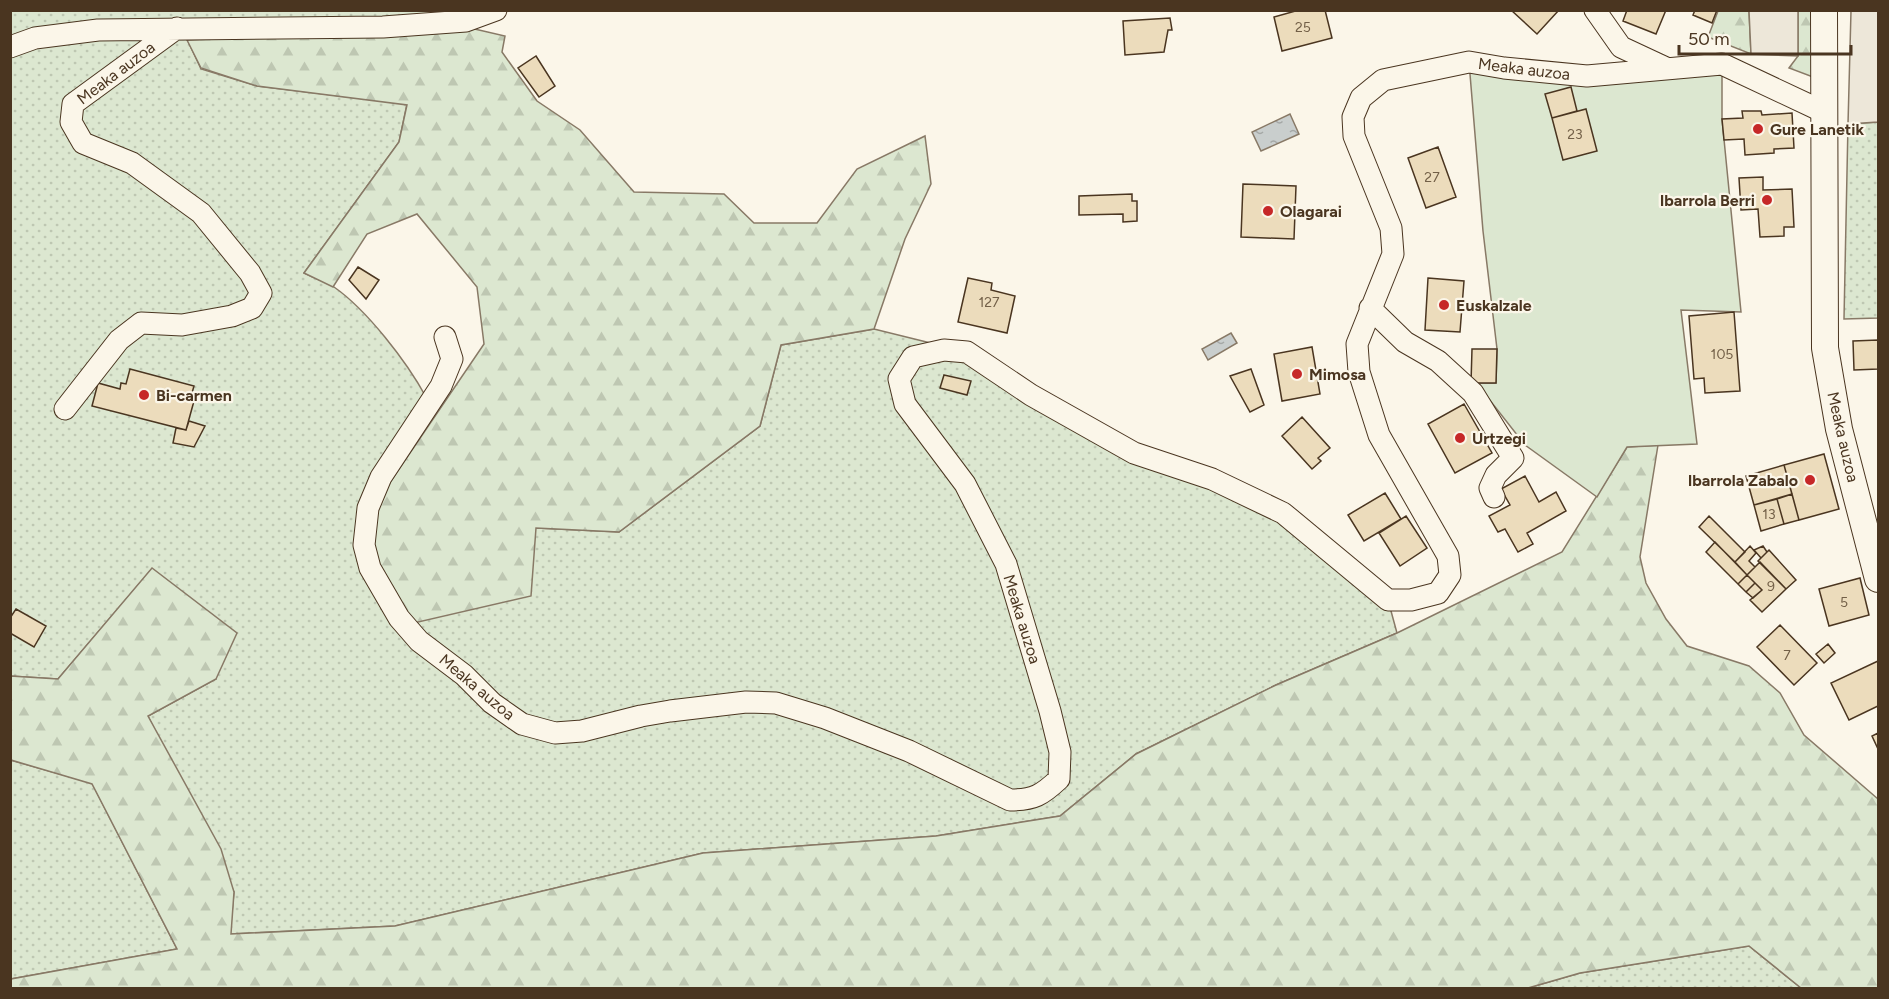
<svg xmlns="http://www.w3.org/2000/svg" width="1889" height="999" viewBox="0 0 1889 999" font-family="Figtree,sans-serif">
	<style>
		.grass { fill: url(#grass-dots); stroke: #887966; stroke-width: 1.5 }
		.forest { fill: url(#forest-firs); stroke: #887966; stroke-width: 1.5 }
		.garden { fill: #dce7d0; stroke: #887966; stroke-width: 1.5 }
		.parking { fill: #ede7d9; stroke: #887966; stroke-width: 1.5 }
		.water { fill: url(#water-ripples); stroke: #887966; stroke-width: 1.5 }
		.building { fill: #ecdcbc; stroke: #4a3520; stroke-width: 1.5 }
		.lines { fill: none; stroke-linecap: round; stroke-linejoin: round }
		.minor-casing { stroke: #4a3520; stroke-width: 23 }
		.tertiary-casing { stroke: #4a3520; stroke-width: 28 }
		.minor { stroke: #fbf6e9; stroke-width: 21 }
		.tertiary { stroke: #fbf6e9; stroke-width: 26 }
		.poi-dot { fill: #c62828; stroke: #fbf6e9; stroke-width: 2 }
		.labels { text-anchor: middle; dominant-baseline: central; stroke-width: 4.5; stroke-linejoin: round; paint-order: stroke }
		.number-label { font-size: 14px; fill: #725f47 }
		.street-label { font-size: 16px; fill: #4a3520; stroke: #fbf6e9 }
		.poi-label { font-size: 16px; font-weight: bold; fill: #4a3520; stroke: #fbf6e9; text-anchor: start }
	</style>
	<defs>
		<pattern id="grass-dots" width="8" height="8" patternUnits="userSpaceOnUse" patternTransform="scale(1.5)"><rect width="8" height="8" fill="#dce7d0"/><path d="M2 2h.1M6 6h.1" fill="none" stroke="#bec7b2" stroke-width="1.8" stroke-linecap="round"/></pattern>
		<pattern id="forest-firs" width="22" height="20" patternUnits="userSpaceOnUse" patternTransform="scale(1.5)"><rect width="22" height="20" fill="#dce7d0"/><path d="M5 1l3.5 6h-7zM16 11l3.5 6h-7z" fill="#bec7b2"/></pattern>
		<pattern id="water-ripples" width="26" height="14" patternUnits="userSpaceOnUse" patternTransform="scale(1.5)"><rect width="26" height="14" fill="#c9cecd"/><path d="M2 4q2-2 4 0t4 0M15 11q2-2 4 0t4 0" fill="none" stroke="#a5a8a6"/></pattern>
	</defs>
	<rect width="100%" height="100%" fill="#fbf6e9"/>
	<path class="grass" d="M 10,11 L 484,11 L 468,17 L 180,24 L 201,69 L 257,86 L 407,104 L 399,142 L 304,273 C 314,278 325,281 334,287 C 367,310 407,362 426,397 L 363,498 L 536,528 L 619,532 L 760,426 L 781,345 L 874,329 L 967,352 L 1134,453 L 1283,513 L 1388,600 L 1397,633 L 1276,685 L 1136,754 L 1060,816 L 936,836 L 703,853 L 395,926 L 230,934 L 234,892 L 148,716 L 216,679 L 152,569 L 58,679 L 11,676 Z
		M 1878,122 L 1878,318 L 1844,319 L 1848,124 Z
		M 10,760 L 92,783 L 177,949 L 11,979 Z
		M 1749,946 L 1801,988 L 1528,988 L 1580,973 Z"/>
	<path class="forest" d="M 1718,11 L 1749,11 L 1751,54 L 1708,37 Z
		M 1798,11 L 1833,11 L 1813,77 L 1789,68 L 1798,56 Z
		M 466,27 L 505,36 L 502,52 L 537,101 L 580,130 L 634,192 L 724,194 L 754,223 L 817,223 L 857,169 L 925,136 L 931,184 L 905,239 L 874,329 L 781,345 L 760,426 L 619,532 L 536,528 L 531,596 L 414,623 L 380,574 L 372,538 L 378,500 L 484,344 L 477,287 L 417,214 L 367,234 L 333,287 L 304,273 L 399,142 L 407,105 L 257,86 L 201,68 L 187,40 L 383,32 Z
		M 1658,445 L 1640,557 L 1646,583 L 1666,619 L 1687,646 L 1749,666 L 1780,693 L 1804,735 L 1878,799 L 1878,988 L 1801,988 L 1749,946 L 1580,973 L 1528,988 L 11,988 L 11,979 L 177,949 L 92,784 L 11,760 L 10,676 L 58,679 L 152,568 L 237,633 L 216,679 L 148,716 L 221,849 L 234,892 L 231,934 L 395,926 L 703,853 L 936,836 L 1060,816 L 1136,754 L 1276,685 L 1397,633 L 1562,552 L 1627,447 Z"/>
	<path class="garden" d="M 1469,62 L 1587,76 L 1722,64 L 1722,119 L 1741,312 L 1681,310 L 1697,444 L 1627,447 L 1597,497 L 1525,445 L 1485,394 L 1471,383 L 1496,383 L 1497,349 L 1483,231 Z"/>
	<path class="parking" d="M 1749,11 L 1798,11 L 1798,56 L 1751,54 Z
		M 1851,11 L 1878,11 L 1878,122 L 1848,124 Z"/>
	<path class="water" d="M 1290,114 L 1299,134 L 1261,151 L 1252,132 Z
		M 1231,333 L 1237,343 L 1208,360 L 1202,349 Z"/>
	<path class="building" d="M 1299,10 L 1325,10 L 1332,38 L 1282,51 L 1274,17 Z
		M 1511,10 L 1559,10 L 1537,34 Z
		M 1627,10 L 1666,10 L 1656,34 L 1623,21 Z
		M 1695,10 L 1717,10 L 1712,23 L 1693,15 Z
		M 1170,18 L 1172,30 L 1168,30 L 1164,52 L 1125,55 L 1123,21 Z
		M 536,56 L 555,86 L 539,97 L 518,68 Z
		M 1571,87 L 1577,111 L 1552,118 L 1545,94 Z
		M 1586,109 L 1597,151 L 1563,160 L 1552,118 Z
		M 1742,111 L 1761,111 L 1762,115 L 1792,113 L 1794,148 L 1774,149 L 1774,153 L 1745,155 L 1744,139 L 1724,140 L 1722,119 L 1743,118 Z
		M 1438,147 L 1456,197 L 1426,208 L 1408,158 Z
		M 1763,177 L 1763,190 L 1792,189 L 1794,227 L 1784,227 L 1784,236 L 1760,237 L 1758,209 L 1741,210 L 1739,178 Z
		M 1243,184 L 1296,186 L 1294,239 L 1241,237 Z
		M 1132,194 L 1132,201 L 1137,201 L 1137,221 L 1123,222 L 1123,214 L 1079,215 L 1079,196 Z
		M 358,267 L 379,280 L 366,299 L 349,280 Z
		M 968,278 L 992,283 L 991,290 L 1015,296 L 1007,333 L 958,322 Z
		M 1428,278 L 1464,281 L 1460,332 L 1425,330 Z
		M 1734,312 L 1740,391 L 1705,393 L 1704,378 L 1694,379 L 1689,316 Z
		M 1878,340 L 1878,369 L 1854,370 L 1853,341 Z
		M 1312,347 L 1320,394 L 1282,401 L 1274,354 Z
		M 1472,349 L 1497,349 L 1496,383 L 1471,383 Z
		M 130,369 L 194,386 L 190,400 L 194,401 L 186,430 L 92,406 L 98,383 L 120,389 L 121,383 L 126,384 Z
		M 1251,369 L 1264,405 L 1250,412 L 1230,376 Z
		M 944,375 L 971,381 L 967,395 L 940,388 Z
		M 1464,404 L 1492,453 L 1455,473 L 1428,424 Z
		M 1302,417 L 1330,448 L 1318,458 L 1321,461 L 1312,469 L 1282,436 Z
		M 189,421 L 205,426 L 194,447 L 173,443 L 176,428 L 186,430 Z
		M 1824,454 L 1839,509 L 1799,520 L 1784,465 Z
		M 1784,465 L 1792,494 L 1754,505 L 1746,476 Z
		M 1525,476 L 1539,502 L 1556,492 L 1566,511 L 1527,533 L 1533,544 L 1518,552 L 1505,529 L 1498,532 L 1489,516 L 1510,505 L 1501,489 Z
		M 1385,493 L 1401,519 L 1364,541 L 1348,515 Z
		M 1792,494 L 1799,520 L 1784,524 L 1777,499 Z
		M 1777,499 L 1784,524 L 1761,531 L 1754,505 Z
		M 1406,516 L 1427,548 L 1400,566 L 1379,533 Z
		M 1709,516 L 1745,552 L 1735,562 L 1699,527 Z
		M 1715,542 L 1747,575 L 1738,584 L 1706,552 Z
		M 1750,546 L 1756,553 L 1749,561 L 1755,567 L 1747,575 L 1735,562 Z
		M 1763,546 L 1767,552 L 1761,558 L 1754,550 Z
		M 1769,550 L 1796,580 L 1786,589 L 1758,561 Z
		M 1760,562 L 1786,589 L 1762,612 L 1750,600 L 1762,590 L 1747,575 Z
		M 1747,575 L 1755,583 L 1746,592 L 1738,584 Z
		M 1860,578 L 1869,615 L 1829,626 L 1819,589 Z
		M 1755,583 L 1762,590 L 1753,598 L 1746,592 Z
		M 16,609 L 46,626 L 34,647 L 10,633 L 10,618 Z
		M 1780,625 L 1817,663 L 1794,685 L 1757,647 Z
		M 1828,644 L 1835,653 L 1824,663 L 1816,654 Z
		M 1878,661 L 1878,706 L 1849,720 L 1831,683 Z
		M 1878,733 L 1878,749 L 1872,736 Z"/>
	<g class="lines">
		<g class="minor-casing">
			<path id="minor" d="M 1595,10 L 1621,47 L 1666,68
				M 10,47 L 35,38 L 98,30 L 383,27 L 466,21 L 496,10
				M 1370,308 L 1405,342 L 1438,361 L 1473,393 L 1513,458 L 1496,475 L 1490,488 L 1494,497
				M 445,337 L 452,359 L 441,386 L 381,477 L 368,508 L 364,545 L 370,568 L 399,618 L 419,641 L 464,675 L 492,703 L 522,724 L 555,733 L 582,731 L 641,716 L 670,711 L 746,702 L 776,703 L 825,718 L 909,751 L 1010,800 C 1034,800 1042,795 1059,779 L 1060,752 L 1050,711 L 1006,564 L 965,484 L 905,404 L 899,379 L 913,357 L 944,350 L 967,352 L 1031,395 L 1134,453 L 1212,479 L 1283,513 L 1388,600 L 1411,600 L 1438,593 L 1450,575 L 1448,556 L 1379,435 L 1359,372 L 1357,344 L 1393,254 L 1391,228 L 1354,136 L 1353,117 L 1361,98 L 1383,80 L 1469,62 L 1504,68 L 1587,76 L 1722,64 L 1824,112
				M 65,409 L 119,340 L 141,323 L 182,325 L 232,316 L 252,308 L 261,293 L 250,273 L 201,213 L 132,163 L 83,143 L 71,122 L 73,104 L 177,28"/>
		</g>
		<g class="tertiary-casing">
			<path id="tertiary" d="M 1824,10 L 1825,348 L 1839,429 L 1878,579"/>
		</g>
		<use href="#minor" class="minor"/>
		<use href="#tertiary" class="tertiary"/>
	</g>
	<g class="poi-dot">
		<circle cx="1758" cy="129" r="6"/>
		<circle cx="1767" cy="200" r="6"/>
		<circle cx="1268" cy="211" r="6"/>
		<circle cx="1444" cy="305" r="6"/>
		<circle cx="1297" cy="374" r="6"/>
		<circle cx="144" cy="395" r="6"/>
		<circle cx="1460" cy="438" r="6"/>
		<circle cx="1810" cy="480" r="6"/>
	</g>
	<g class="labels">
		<g class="number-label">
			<text x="1303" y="27">25</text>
			<text x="1575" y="134">23</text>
			<text x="1432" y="177">27</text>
			<text x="989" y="302">127</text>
			<text x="1722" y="354">105</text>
			<text x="1769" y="514">13</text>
			<text x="1771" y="586">9</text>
			<text x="1844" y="602">5</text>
			<text x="1787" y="655">7</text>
		</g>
		<g class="street-label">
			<text transform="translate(1524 69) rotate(7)">Meaka auzoa</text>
			<text transform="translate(116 73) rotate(-37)">Meaka auzoa</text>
			<text transform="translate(1843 437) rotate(77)">Meaka auzoa</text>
			<text transform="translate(1022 619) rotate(73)">Meaka auzoa</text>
			<text transform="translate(477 687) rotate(40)">Meaka auzoa</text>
		</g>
		<g class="poi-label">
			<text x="1770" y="129">Gure Lanetik</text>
			<text x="1755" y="200" text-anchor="end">Ibarrola Berri</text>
			<text x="1280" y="211">Olagarai</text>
			<text x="1456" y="305">Euskalzale</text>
			<text x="1309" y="374">Mimosa</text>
			<text x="156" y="395">Bi-carmen</text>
			<text x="1472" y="438">Urtzegi</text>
			<text x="1798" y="480" text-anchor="end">Ibarrola Zabalo</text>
		</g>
	</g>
	<rect width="1889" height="999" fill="none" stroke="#4a3520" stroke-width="24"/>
	<path d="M1679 45v9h172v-9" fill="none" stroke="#4a3520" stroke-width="3"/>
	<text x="1688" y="45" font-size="18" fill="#4a3520" stroke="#fbf6e9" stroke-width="4.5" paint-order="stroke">50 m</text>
</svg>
